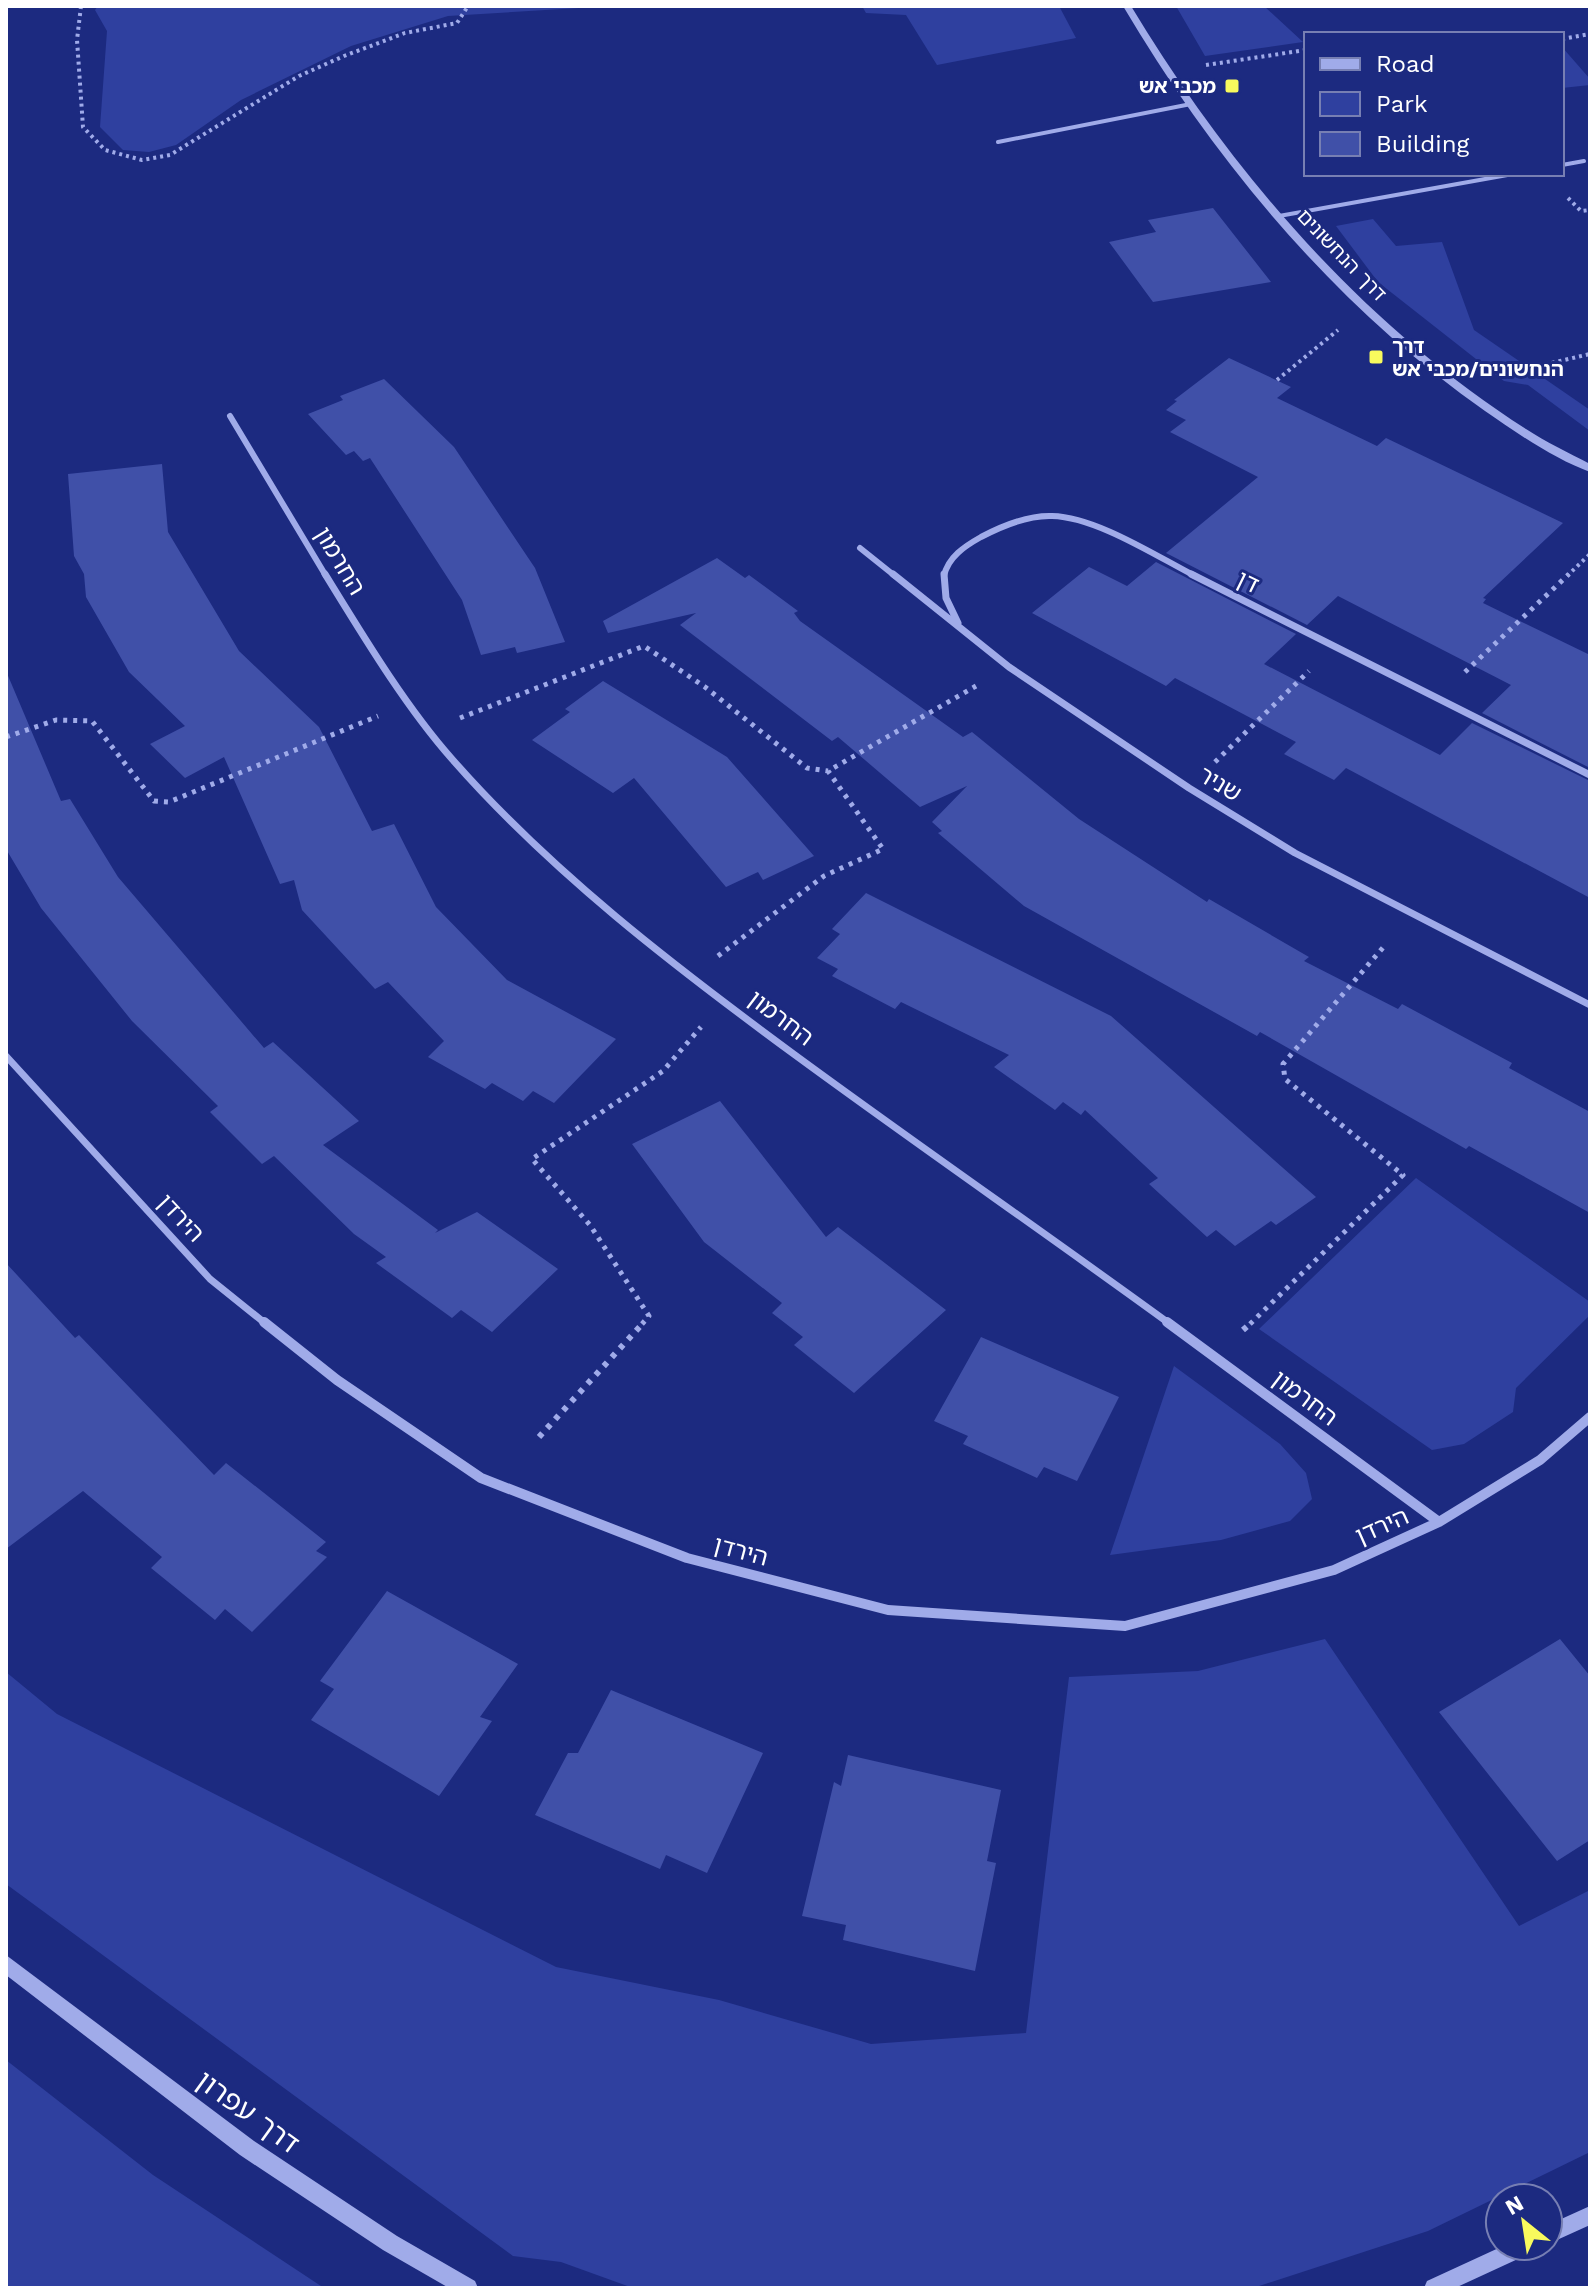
<svg xmlns="http://www.w3.org/2000/svg" width="1596" height="2294" viewBox="0 0 1596 2294" font-family="'Work Sans','Noto Sans Hebrew',sans-serif">
	<style>
		.green { fill: #2f409f }
		.building { fill: #4050a8 }
		.lines { fill: none; stroke-linecap: round; stroke-linejoin: round }
		.path-far2 { stroke: #a0abe9; stroke-width: 4; stroke-dasharray: 3 4; stroke-linecap: butt }
		.path-far1 { stroke: #a0abe9; stroke-width: 5; stroke-dasharray: 4 6; stroke-linecap: butt }
		.path { stroke: #a0abe9; stroke-width: 6; stroke-dasharray: 5 7; stroke-linecap: butt }
		.service { stroke: #a0abe9; stroke-width: 4 }
		.minor-far2 { stroke: #a0abe9; stroke-width: 6 }
		.minor-far1 { stroke: #a0abe9; stroke-width: 7 }
		.minor { stroke: #a0abe9; stroke-width: 10 }
		.tertiary { fill: #a0abe9; fill-rule: evenodd }
		.poi-dot { fill: #f8fa5d; stroke: #1c2a80; stroke-width: 3 }
		.labels { text-anchor: middle; dominant-baseline: central; stroke-width: 6; stroke-linejoin: round; paint-order: stroke }
		.far-poi-label { font-size: 20px; font-weight: bold; fill: #fff; stroke: #1c2a80; text-anchor: end }
		.far-street-label { font-size: 20px; fill: #fff; stroke: #1c2a80 }
		.street-label { font-size: 24px; fill: #fff; stroke: #1c2a80 }
		.near-street-label { font-size: 28px; fill: #fff; stroke: #1c2a80 }
	</style>
	<rect width="100%" height="100%" fill="#1c2a80"/>
	<path class="green" d="M 98,6 L 612,6 L 448,16 L 351,46 L 241,100 L 176,145 L 149,152 L 123,150 L 100,127 L 107,31 L 95,10 Z
		M 862,6 L 1059,6 L 1076,38 L 937,65 L 906,15 L 866,13 Z
		M 1176,6 L 1264,6 L 1303,42 L 1205,56 Z
		M 1562,47 L 1590,79 L 1590,85 L 1562,88 Z
		M 1373,219 L 1396,246 L 1442,242 L 1474,330 L 1590,410 L 1590,431 L 1528,385 L 1504,381 L 1378,282 L 1336,226 Z
		M 1416,1178 L 1590,1302 L 1590,1315 L 1516,1388 L 1513,1412 L 1464,1444 L 1432,1450 L 1259,1329 Z
		M 1174,1366 L 1280,1444 L 1306,1473 L 1312,1499 L 1290,1521 L 1221,1540 L 1110,1555 Z
		M 1325,1639 L 1519,1926 L 1590,1890 L 1590,2152 L 1428,2231 L 1253,2288 L 633,2288 L 561,2262 L 513,2256 L 6,1884 L 6,1672 L 57,1714 L 556,1967 L 719,2000 L 871,2044 L 1026,2033 L 1069,1677 L 1198,1671 Z
		M 6,2060 L 153,2175 L 324,2288 L 6,2288 Z"/>
	<path class="building" d="M 1213,208 L 1271,282 L 1153,302 L 1109,242 L 1156,232 L 1148,220 Z
		M 1229,358 L 1291,387 L 1277,398 L 1377,446 L 1386,438 L 1563,523 L 1483,598 L 1486,599 L 1483,603 L 1590,655 L 1590,768 L 1482,713 L 1511,685 L 1338,596 L 1307,625 L 1166,553 L 1258,477 L 1170,432 L 1186,420 L 1166,410 L 1177,401 L 1174,400 Z
		M 384,379 L 454,447 L 535,568 L 565,642 L 517,653 L 515,647 L 481,655 L 462,600 L 370,458 L 363,461 L 354,451 L 346,455 L 308,414 L 343,400 L 340,396 Z
		M 162,464 L 168,532 L 239,651 L 319,727 L 372,831 L 394,824 L 436,907 L 507,980 L 616,1039 L 554,1103 L 533,1091 L 523,1101 L 492,1083 L 485,1089 L 428,1057 L 444,1041 L 388,982 L 375,989 L 302,910 L 294,880 L 280,884 L 224,757 L 185,778 L 150,744 L 185,726 L 129,672 L 86,597 L 84,574 L 74,556 L 68,474 Z
		M 717,558 L 745,578 L 749,575 L 798,611 L 794,613 L 800,621 L 963,737 L 972,732 L 1079,819 L 1207,902 L 1209,899 L 1309,957 L 1304,961 L 1398,1009 L 1402,1004 L 1512,1063 L 1509,1068 L 1590,1112 L 1590,1213 L 1469,1146 L 1466,1149 L 1260,1032 L 1257,1036 L 1024,906 L 938,833 L 942,831 L 932,822 L 967,786 L 920,807 L 838,737 L 832,741 L 680,625 L 696,613 L 608,633 L 603,621 Z
		M 1156,562 L 1296,634 L 1264,664 L 1440,755 L 1472,723 L 1590,781 L 1590,898 L 1346,768 L 1334,780 L 1284,754 L 1296,742 L 1175,678 L 1166,686 L 1032,613 L 1089,567 L 1127,586 Z
		M 6,671 L 61,801 L 70,799 L 118,877 L 264,1048 L 273,1042 L 359,1121 L 323,1145 L 438,1230 L 435,1233 L 477,1212 L 558,1269 L 492,1332 L 461,1310 L 452,1318 L 376,1263 L 386,1257 L 354,1234 L 274,1156 L 262,1164 L 210,1112 L 218,1106 L 132,1021 L 41,908 L 6,849 Z
		M 603,681 L 727,757 L 814,856 L 763,880 L 758,872 L 726,887 L 634,778 L 613,793 L 532,740 L 570,712 L 565,709 Z
		M 866,893 L 1111,1016 L 1316,1197 L 1276,1225 L 1271,1221 L 1235,1246 L 1216,1230 L 1207,1237 L 1149,1184 L 1158,1178 L 1085,1110 L 1081,1115 L 1063,1102 L 1055,1110 L 994,1067 L 1009,1055 L 901,1002 L 895,1009 L 832,976 L 838,969 L 817,958 L 840,934 L 832,929 Z
		M 720,1101 L 826,1237 L 838,1227 L 946,1310 L 854,1393 L 794,1345 L 803,1337 L 772,1313 L 782,1303 L 704,1242 L 632,1144 Z
		M 6,1263 L 75,1338 L 79,1335 L 214,1475 L 226,1463 L 326,1542 L 316,1551 L 327,1557 L 252,1632 L 225,1609 L 215,1620 L 151,1568 L 162,1557 L 83,1491 L 6,1549 Z
		M 981,1337 L 1119,1397 L 1077,1481 L 1044,1467 L 1037,1478 L 963,1444 L 968,1436 L 934,1421 Z
		M 387,1591 L 518,1664 L 480,1717 L 492,1721 L 439,1796 L 311,1720 L 334,1689 L 320,1681 Z
		M 1560,1639 L 1590,1676 L 1590,1840 L 1557,1861 L 1439,1712 Z
		M 611,1690 L 763,1753 L 707,1873 L 666,1855 L 660,1869 L 535,1815 L 568,1753 L 578,1753 Z
		M 848,1755 L 1001,1790 L 987,1861 L 996,1863 L 975,1971 L 843,1940 L 846,1925 L 802,1916 L 834,1782 L 841,1786 Z"/>
	<g class="lines">
		<path class="path-far2" d="M 81,6 L 77,40 L 83,127 L 105,150 L 142,160 L 170,155 L 299,76 L 344,56 L 405,33 L 457,23 L 468,6
			M 1562,39 L 1590,34
			M 1206,65 L 1306,50
			M 1568,198 L 1581,211 L 1590,210
			M 1504,374 L 1590,354
			M 1277,380 L 1338,330
			M 1567,576 L 1590,554"/>
		<path class="path-far1" d="M 1465,672 L 1569,574
			M 460,718 L 644,646 L 705,687 L 807,768 L 828,771
			M 6,737 L 56,720 L 92,721 L 154,801 L 169,802 L 378,716
			M 1215,762 L 1309,671
			M 718,956 L 824,876 L 883,849 L 828,771 L 976,686
			M 642,1324 L 649,1316 L 590,1225 L 532,1159 L 663,1071 L 701,1027
			M 1250,1324 L 1403,1175 L 1285,1079 L 1283,1064 L 1386,944"/>
		<path class="path" d="M 1243,1330 L 1252,1322
			M 539,1437 L 644,1322"/>
		<path class="service" d="M 998,142 L 1191,104
			M 1562,165 L 1584,161
			M 1279,216 L 1513,174"/>
		<path class="minor-far2" d="M 230,416 L 326,576
			M 860,548 L 895,576
			M 944,576 C 948,557 965,546 981,537 C 1002,526 1028,515 1052,516 C 1096,517 1156,556 1195,576"/>
		<path class="minor-far1" d="M 325,574 C 362,634 405,706 452,759 C 551,872 674,966 795,1055 C 919,1146 1045,1233 1170,1324
			M 893,574 L 1009,667 L 1189,788 L 1295,853 L 1590,1005
			M 944,574 L 946,598 L 958,623
			M 1191,574 L 1590,775
			M 6,1056 L 210,1279 L 266,1324"/>
		<path class="minor" d="M 264,1322 L 337,1380 L 481,1478 L 687,1558 L 888,1610 L 1125,1626 L 1334,1570 L 1439,1522 L 1540,1460 L 1590,1417
			M 1167,1322 L 1439,1522"/>
		<path class="tertiary" d="M 1123,6 L 1131,6 C 1231,172 1362,324 1526,429 C 1546,442 1569,453 1590,464 L 1590,472 C 1556,460 1515,432 1485,411 C 1335,306 1216,163 1123,6 Z
			M 6,1955 L 254,2141 L 397,2236 L 475,2281 L 478,2288 L 449,2288 L 383,2250 L 240,2155 L 6,1975 Z
			M 1590,2206 L 1590,2225 L 1548,2244 L 1548,2225 Z
			M 1503,2246 L 1534,2246 L 1531,2253 L 1455,2288 L 1424,2288 L 1427,2281 Z"/>
	</g>
	<g class="poi-dot">
		<rect x="1224" y="78" width="16" height="16" rx="4"/>
		<rect x="1368" y="349" width="16" height="16" rx="4"/>
	</g>
	<g class="labels">
		<g class="far-poi-label">
			<text x="1216" y="86">מכבי אש</text>
			<text x="1392" y="346" text-anchor="start">דרך<tspan x="1392" dy="23">הנחשונים/מכבי אש</tspan></text>
		</g>
		<g class="far-street-label">
			<text transform="translate(1342 255) rotate(46)">דרך הנחשונים</text>
		</g>
		<g class="street-label">
			<text transform="translate(340 561) rotate(59)">החרמון</text>
			<text transform="translate(1248 582) rotate(26)">דן</text>
			<text transform="translate(1220 784) rotate(31)">שניר</text>
			<text transform="translate(781 1018) rotate(37)">החרמון</text>
			<text transform="translate(181 1218) rotate(47)">הירדן</text>
			<text transform="translate(1305 1398) rotate(37)">החרמון</text>
			<text transform="translate(1382 1526) rotate(-24)">הירדן</text>
			<text transform="translate(741 1551) rotate(15)">הירדן</text>
		</g>
		<g class="near-street-label">
			<text transform="translate(248 2112) rotate(36)">דרך עפרון</text>
		</g>
	</g>
	<rect width="1596" height="2294" fill="none" stroke="#ffffff" stroke-width="16"/>
	<rect x="1304" y="32" width="260" height="144" fill="#1c2a80" stroke="#777fb3" stroke-width="2"/>
	<rect x="1320" y="58" width="40" height="12" fill="#a0abe9" stroke="#777fb3" stroke-width="2"/>
	<text x="1376" y="72" font-size="24" fill="#ffffff">Road</text>
	<rect x="1320" y="92" width="40" height="24" fill="#2f409f" stroke="#777fb3" stroke-width="2"/>
	<text x="1376" y="112" font-size="24" fill="#ffffff">Park</text>
	<rect x="1320" y="132" width="40" height="24" fill="#4050a8" stroke="#777fb3" stroke-width="2"/>
	<text x="1376" y="152" font-size="24" fill="#ffffff">Building</text>
	<g transform="translate(1524 2222) rotate(330)"><circle r="38" fill="#1c2a80" stroke="#777fb3" stroke-width="2"/>
	<path d="M0-6L14 30L0 20L-14 30Z" fill="#f8fa5d"/>
	<text y="-12" font-size="22" font-weight="bold" text-anchor="middle" fill="#ffffff">N</text>
	</g>
</svg>
